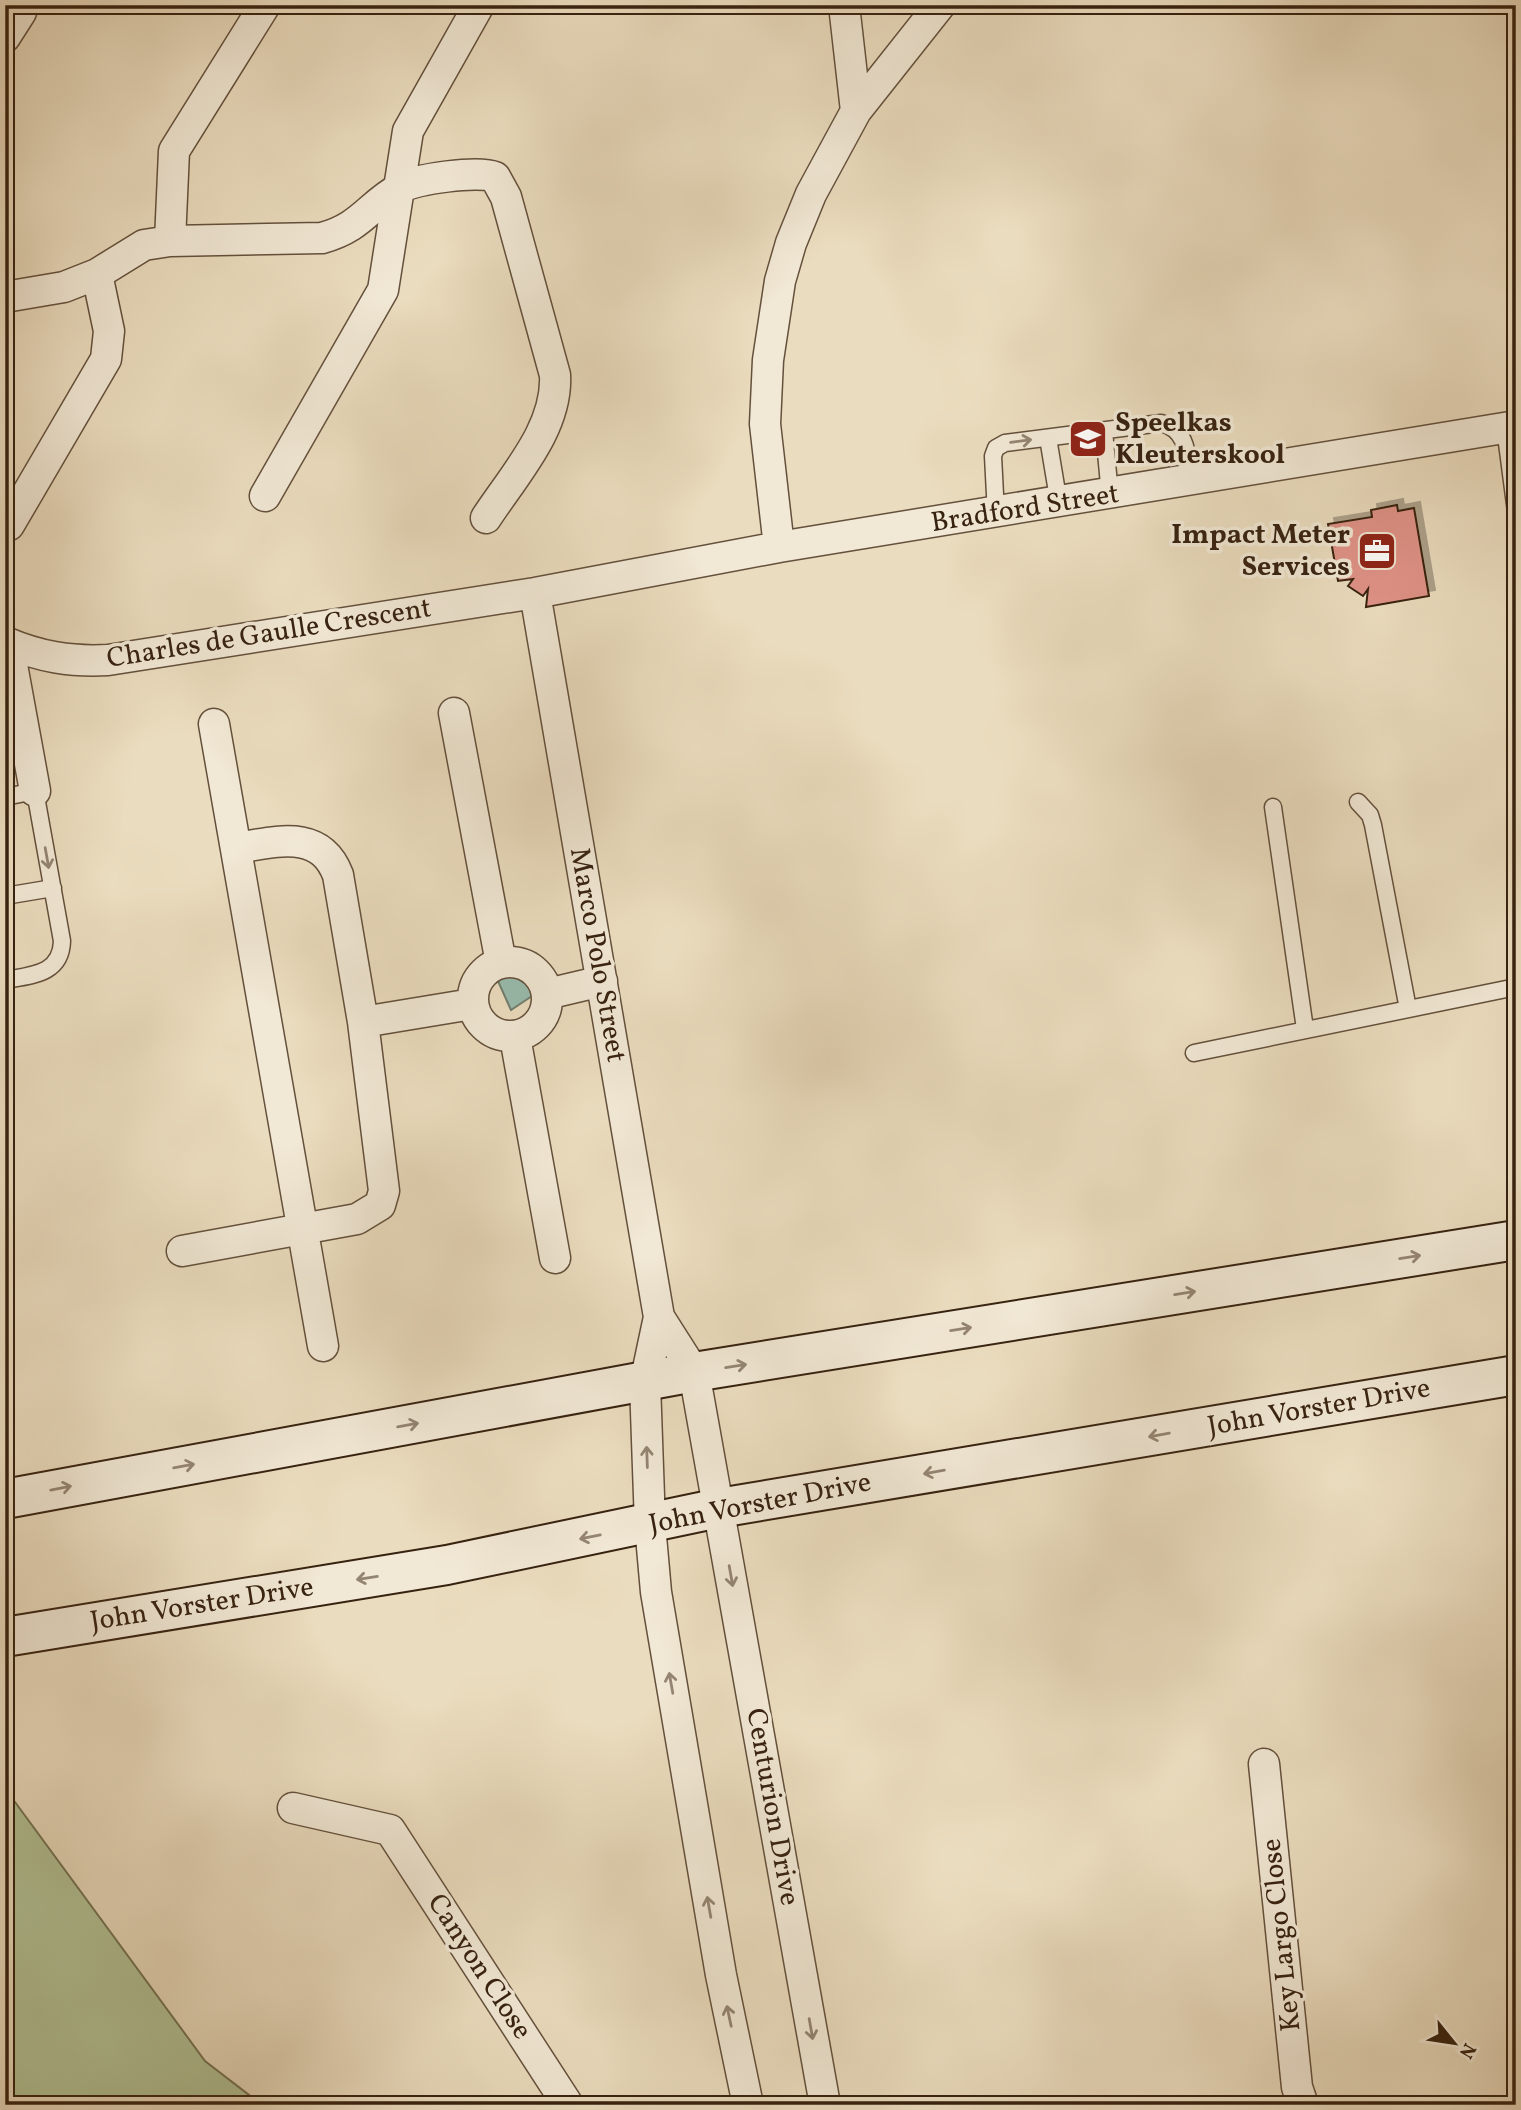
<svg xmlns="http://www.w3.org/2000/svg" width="1521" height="2110" viewBox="0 0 1521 2110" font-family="Vollkorn,serif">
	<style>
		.green { fill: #b1c296; stroke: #747253; stroke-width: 2 }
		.water { fill: #98bcae; stroke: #717e6f; stroke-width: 2 }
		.building { fill: #df9287; stroke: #372210; stroke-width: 2; filter: url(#shadow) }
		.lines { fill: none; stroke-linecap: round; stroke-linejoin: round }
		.lane-casing { stroke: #64503c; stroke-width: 19 }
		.street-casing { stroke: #64503c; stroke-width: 33 }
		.secondary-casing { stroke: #372210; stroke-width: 42 }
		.lane { stroke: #f1e8d5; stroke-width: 16 }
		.street { stroke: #f1e8d5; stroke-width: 30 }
		.secondary { stroke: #f1e8d5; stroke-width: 38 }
		.oneway { stroke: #948572 }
		.labels { text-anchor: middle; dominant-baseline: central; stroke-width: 7; stroke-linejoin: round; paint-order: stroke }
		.poi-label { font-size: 28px; font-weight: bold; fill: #372210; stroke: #f1e8d5; text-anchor: start }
		.street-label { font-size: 28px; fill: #372210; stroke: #f1e8d5 }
	</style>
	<defs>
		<filter id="shadow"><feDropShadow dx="6" dy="-6" stdDeviation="0" flood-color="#0004"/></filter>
	</defs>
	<rect width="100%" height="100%" fill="#eadcbe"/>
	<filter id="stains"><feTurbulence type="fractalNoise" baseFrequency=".00286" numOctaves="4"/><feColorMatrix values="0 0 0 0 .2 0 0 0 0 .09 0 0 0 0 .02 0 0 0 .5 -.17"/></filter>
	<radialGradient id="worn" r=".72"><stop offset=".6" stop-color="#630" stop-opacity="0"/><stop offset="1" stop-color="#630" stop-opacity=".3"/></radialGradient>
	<path class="green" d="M 15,1802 L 205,2061 L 262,2105 L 5,2105 L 5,1803 Z"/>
	<path class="water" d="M 515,968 L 528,973 L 537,984 L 535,994 L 511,1010 L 497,979 Z"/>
	<path class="building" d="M 1397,505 L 1398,511 L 1414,508 L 1429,596 L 1366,607 L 1368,589 L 1363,596 L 1348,586 L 1353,579 L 1338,581 L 1328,524 L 1372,517 L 1371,510 Z"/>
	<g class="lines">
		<g class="lane-casing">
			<path id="lane" d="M 1505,428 L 1516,512
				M 1104,431 L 1110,495
				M 1048,438 L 1059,504
				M 996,514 L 993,456 L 996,448 L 1005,443 L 1161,423 C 1189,430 1187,457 1191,481
				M 5,797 L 35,791 L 62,941 C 61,974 33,975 5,980
				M 1358,802 L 1370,815 L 1373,825 L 1408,1009
				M 1273,807 L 1305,1029
				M 5,896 L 53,888
				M 1194,1053 L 1516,987"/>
		</g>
		<g class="street-casing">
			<path id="street" d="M 844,5 L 856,111
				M 5,37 L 21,12
				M 170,241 L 174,151 L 265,5
				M 5,297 L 64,287 L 97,274 L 144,245 L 170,241 L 322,238 C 362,227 368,206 400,188 C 416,179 478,170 495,177 L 506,197 L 555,375 C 558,428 514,475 486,518
				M 265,496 L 383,290 L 408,131 L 479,5
				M 9,525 L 106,359 L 109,331 L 97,274
				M 779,547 L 765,424 L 768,360 L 780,281 L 791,243 L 811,194 L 856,111 L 940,5
				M 535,593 L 659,1317 L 645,1383 L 650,1525 L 656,1592 L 721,1975 L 748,2105
				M 5,642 C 40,657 71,662 108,660 L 535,593 L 779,547 L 1516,426
				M 8,643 L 35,791
				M 454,713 L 501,963
				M 214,724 L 323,1346
				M473 999a37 37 0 1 1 74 0a37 37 0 1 1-74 0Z
				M 547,994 L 602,981
				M 363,1022 L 472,1004
				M 515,1037 L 555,1258
				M 182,1251 L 357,1219 L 380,1205 L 384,1191 L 363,1022 L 338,875 C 320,828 276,842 236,848
				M 659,1317 L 694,1372 L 825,2105
				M 1264,1764 L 1297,2087 L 1303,2105
				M 293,1808 L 390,1830 L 568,2105"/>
		</g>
		<g class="secondary-casing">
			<path id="secondary" d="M 5,1499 L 694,1372 L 1516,1240
				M 5,1637 L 447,1565 L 719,1508 L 1516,1375"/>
		</g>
		<use href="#lane" class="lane"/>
		<use href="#street" class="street"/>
		<use href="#secondary" class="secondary"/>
	</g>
	<defs><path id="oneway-shaft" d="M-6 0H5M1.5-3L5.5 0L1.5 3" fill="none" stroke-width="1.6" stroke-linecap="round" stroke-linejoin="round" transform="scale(1.75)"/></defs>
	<g class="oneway">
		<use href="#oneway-shaft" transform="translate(1021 441) rotate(-7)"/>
		<use href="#oneway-shaft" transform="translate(47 858) rotate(80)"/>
		<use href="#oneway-shaft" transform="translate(1410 1257) rotate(-9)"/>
		<use href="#oneway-shaft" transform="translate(1185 1293) rotate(-9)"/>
		<use href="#oneway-shaft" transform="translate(961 1329) rotate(-9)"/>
		<use href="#oneway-shaft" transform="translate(736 1366) rotate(-9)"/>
		<use href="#oneway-shaft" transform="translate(408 1425) rotate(-10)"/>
		<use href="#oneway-shaft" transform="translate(1159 1435) rotate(170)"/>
		<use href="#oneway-shaft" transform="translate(647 1457) rotate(-92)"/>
		<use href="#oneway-shaft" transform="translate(184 1466) rotate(-10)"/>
		<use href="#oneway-shaft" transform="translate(934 1472) rotate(170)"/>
		<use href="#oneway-shaft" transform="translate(61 1488) rotate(-11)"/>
		<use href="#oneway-shaft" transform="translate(590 1537) rotate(169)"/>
		<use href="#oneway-shaft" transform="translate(731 1576) rotate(80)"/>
		<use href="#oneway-shaft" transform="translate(367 1578) rotate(171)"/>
		<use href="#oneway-shaft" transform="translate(671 1683) rotate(-100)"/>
		<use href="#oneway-shaft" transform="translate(709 1907) rotate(-100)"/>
		<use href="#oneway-shaft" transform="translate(729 2016) rotate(-102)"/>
		<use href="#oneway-shaft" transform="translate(811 2029) rotate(80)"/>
	</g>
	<defs>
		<g id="school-square" transform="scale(2.0125)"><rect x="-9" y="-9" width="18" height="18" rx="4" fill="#8f2418" stroke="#f1e8d5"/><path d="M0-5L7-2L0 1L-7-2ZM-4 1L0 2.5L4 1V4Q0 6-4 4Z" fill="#fff"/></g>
		<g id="office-square" transform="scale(2.0125)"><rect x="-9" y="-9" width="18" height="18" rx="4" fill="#8f2418" stroke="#f1e8d5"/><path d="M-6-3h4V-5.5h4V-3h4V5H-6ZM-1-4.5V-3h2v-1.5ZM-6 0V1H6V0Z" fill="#fff"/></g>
	</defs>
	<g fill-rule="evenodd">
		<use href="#school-square" x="1088" y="439"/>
		<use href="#office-square" x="1377" y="551"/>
	</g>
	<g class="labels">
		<g class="poi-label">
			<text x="1115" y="423">Speelkas<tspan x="1115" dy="32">Kleuterskool</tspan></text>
			<text x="1350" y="535" text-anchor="end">Impact Meter<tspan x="1350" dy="32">Services</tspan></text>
		</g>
		<g class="street-label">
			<text transform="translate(1025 509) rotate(-9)">Bradford Street</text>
			<text transform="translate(269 634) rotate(-9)">Charles de Gaulle Crescent</text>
			<text transform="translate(597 955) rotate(80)">Marco Polo Street</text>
			<text transform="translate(1319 1408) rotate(-10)">John Vorster Drive</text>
			<text transform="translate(760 1504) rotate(-11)">John Vorster Drive</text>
			<text transform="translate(202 1605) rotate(-9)">John Vorster Drive</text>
			<text transform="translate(772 1807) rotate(80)">Centurion Drive</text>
			<text transform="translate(1282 1935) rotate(-96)">Key Largo Close</text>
			<text transform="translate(479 1967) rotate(57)">Canyon Close</text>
		</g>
	</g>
	<rect width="1521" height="2110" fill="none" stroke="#eadcbe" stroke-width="28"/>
	<rect x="7" y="7" width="1507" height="2096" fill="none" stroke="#372210" stroke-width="3.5"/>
	<rect x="14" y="14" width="1493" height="2082" fill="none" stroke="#372210" stroke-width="2"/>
	<g transform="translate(1454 2043) rotate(120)" stroke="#f1e8d5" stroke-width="5" paint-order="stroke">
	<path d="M0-5L12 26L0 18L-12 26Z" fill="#372210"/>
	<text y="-10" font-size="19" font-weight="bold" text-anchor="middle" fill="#372210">N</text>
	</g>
	<rect width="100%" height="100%" filter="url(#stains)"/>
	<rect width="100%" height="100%" fill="url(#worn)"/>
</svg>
